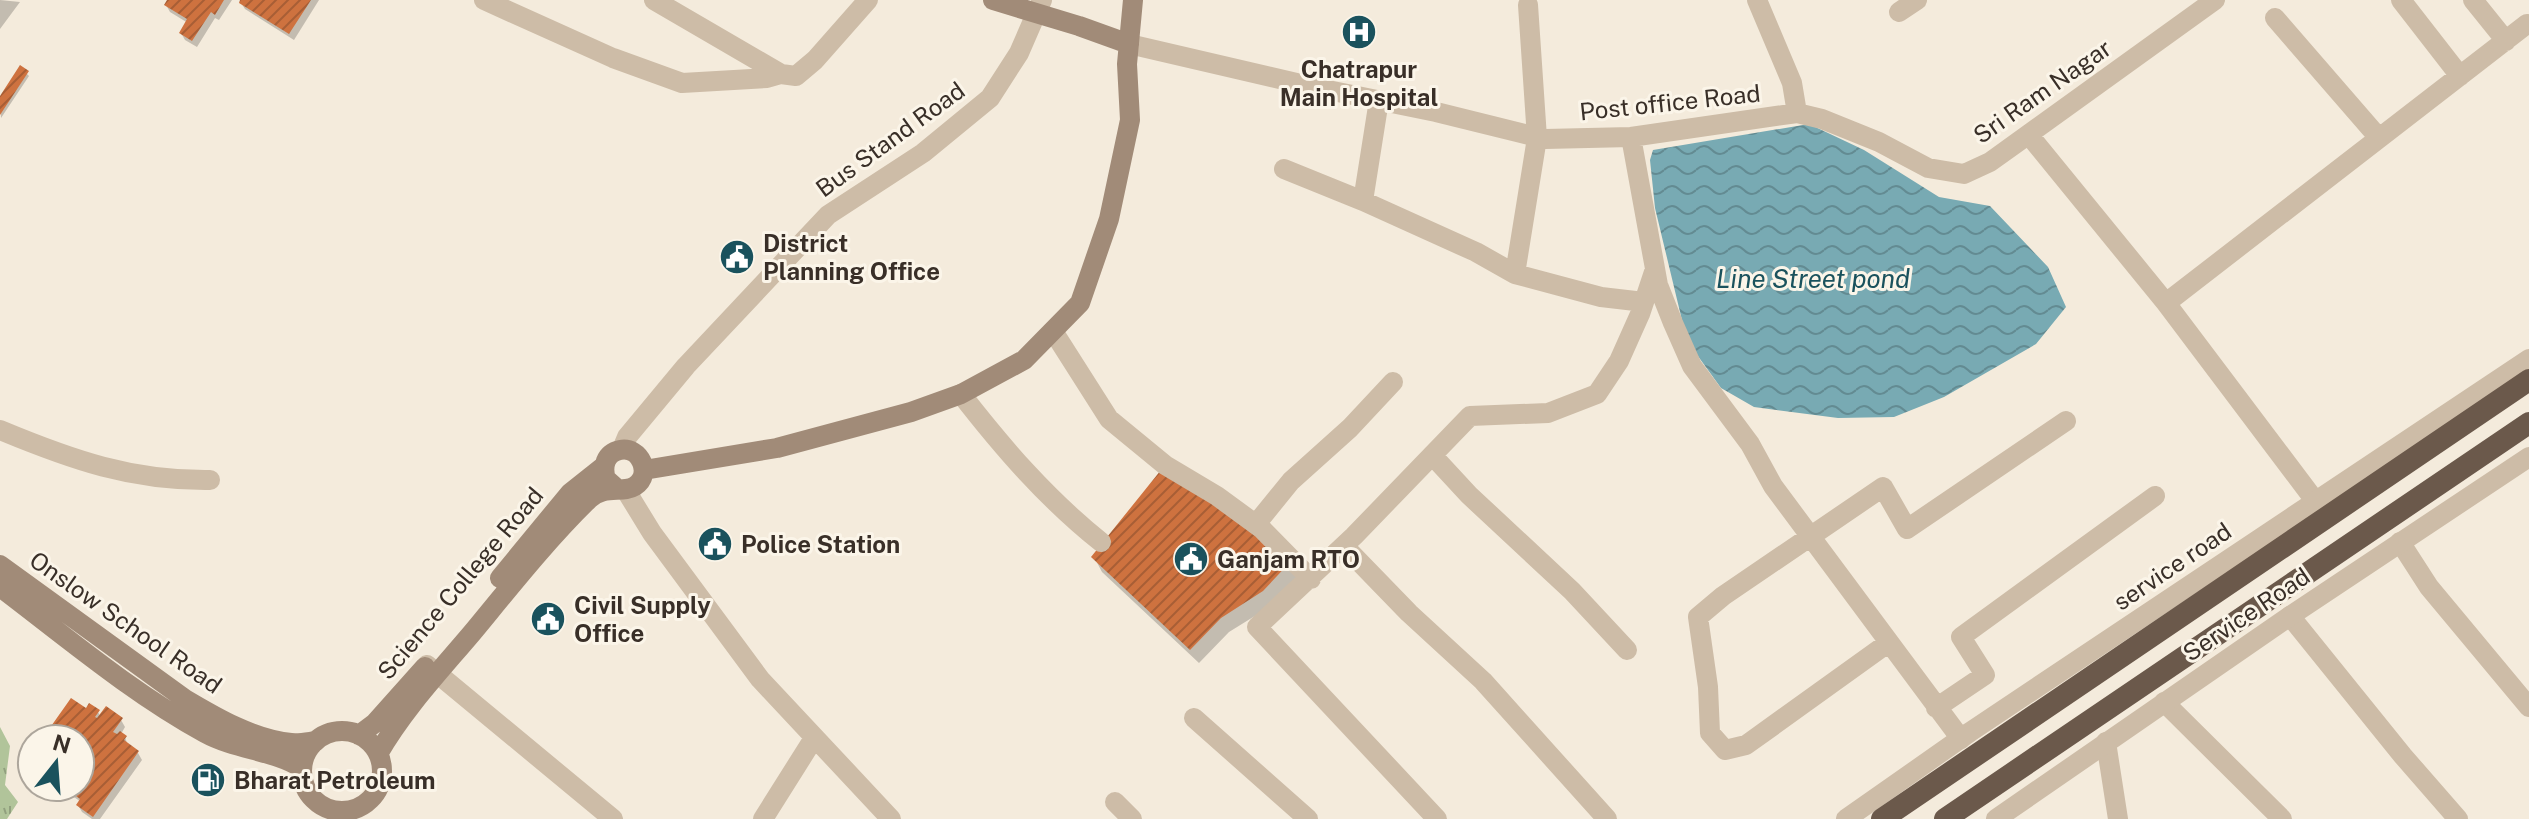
<svg xmlns="http://www.w3.org/2000/svg" width="2529" height="819" viewBox="0 0 2529 819" font-family="'Public Sans',sans-serif">
	<style>
		.grass { fill: url(#grass-tufts) }
		.water { fill: url(#water-waves) }
		.shadow { fill: #0003 }
		.building { fill: url(#building-hatch) }
		.lines { fill: none; stroke-linecap: round; stroke-linejoin: round }
		.minor { stroke: #cdbca7; stroke-width: 20 }
		.tertiary { stroke: #cdbca7; stroke-width: 20 }
		.secondary { stroke: #a18b78; stroke-width: 20 }
		.trunk { stroke: #6b594b; stroke-width: 22 }
		.labels { text-anchor: middle; dominant-baseline: central; stroke-width: 6; stroke-linejoin: round; paint-order: stroke }
		.poi-label { font-size: 24px; font-weight: bold; fill: #392f28; stroke: #fbf5e9; text-anchor: start }
		.street-label { font-size: 24px; fill: #392f28; stroke: #fbf5e9 }
		.water-label { font-size: 26px; font-style: italic; fill: #1a525d; stroke: #fbf5e9 }
	</style>
	<defs>
		<pattern id="grass-tufts" width="24" height="20" patternUnits="userSpaceOnUse" patternTransform="scale(2)"><rect width="24" height="20" fill="#b1c49a"/><path d="M3 7l-1-3M5 7V3M7 7l1-3M15 17l-1-3M17 17v-4M19 17l1-3" fill="none" stroke="#91a07e"/></pattern>
		<pattern id="water-waves" width="16" height="10" patternUnits="userSpaceOnUse" patternTransform="scale(2)"><rect width="16" height="10" fill="#78aab3"/><path d="M0 5q4-4 8 0t8 0" fill="none" stroke="#638b92"/></pattern>
		<pattern id="building-hatch" width="6" height="6" patternUnits="userSpaceOnUse" patternTransform="scale(2)"><rect width="6" height="6" fill="#ce723f"/><path d="M-1 1l2-2M0 6l6-6M5 7l2-2" fill="none" stroke="#a85e35"/></pattern>
	</defs>
	<rect width="100%" height="100%" fill="#f4ebdc"/>
	<path class="grass" d="M 0,727 L 10,746 L 5,785 L 18,802 L 7,819 L 0,819 Z"/>
	<path class="water" d="M 1809,124 L 1864,150 L 1939,197 L 1990,206 L 2048,267 L 2066,307 L 2036,344 L 1944,397 L 1894,417 L 1838,418 L 1754,407 L 1721,388 L 1687,341 L 1655,208 L 1650,160 L 1653,150 Z"/>
	<path class="shadow" d="M 0,0 L 20,2 L 0,29 Z
		M 169,0 L 232,0 L 219,20 L 215,18 L 197,47 L 185,40 L 181,33 L 188,23 L 170,12 L 166,5 Z
		M 243,0 L 319,0 L 294,40 L 245,9 L 241,3 Z
		M 21,68 L 29,76 L 1,118 L 0,99 Z
		M 1247,527 L 1298,576 L 1271,606 L 1229,632 L 1199,663 L 1102,572 L 1094,557 Z
		M 86,711 L 98,712 L 101,717 L 121,720 L 125,727 L 121,734 L 125,737 L 128,746 L 138,753 L 142,760 L 100,819 L 92,819 L 82,812 L 78,805 L 81,802 L 60,787 L 80,787 L 80,739 L 44,739 Z
		M 32,756 L 32,773 L 26,765 Z"/>
	<path class="building" d="M 167,0 L 224,0 L 215,15 L 211,12 L 192,41 L 179,33 L 187,19 L 164,5 Z
		M 240,0 L 311,0 L 289,34 L 239,3 Z
		M 20,65 L 29,71 L 0,115 L 0,96 Z
		M 1165,465 L 1292,560 L 1263,591 L 1221,618 L 1190,650 L 1091,557 Z
		M 71,698 L 86,708 L 89,703 L 100,710 L 95,717 L 97,718 L 106,706 L 123,718 L 113,732 L 117,734 L 120,731 L 127,736 L 124,740 L 139,751 L 93,817 L 76,805 L 80,799 L 64,787 L 80,787 L 80,739 L 42,739 Z"/>
	<g class="lines">
		<path class="minor" d="M 484,0 L 613,58 L 682,83 L 767,78 L 781,74 L 796,76 L 815,60 L 868,0
			M 654,0 L 781,74
			M 1757,0 L 1792,83 L 1797,113
			M 2401,0 L 2460,76
			M 2473,0 L 2506,41
			M 1899,12 L 1917,0
			M 2275,18 L 2379,138
			M 1129,44 L 1318,88 L 1436,112 L 1545,139 L 1631,137 L 1797,113 L 1822,119 L 1879,142 L 1928,168 L 1964,174 L 1990,162 L 2215,0
			M 1379,100 L 1363,201 L 1476,252 L 1515,274 L 1601,297 L 1644,302
			M 2029,135 L 2166,303 L 2316,502
			M 1631,137 L 1658,285 L 1673,323 L 1692,366 L 1750,444 L 1773,486 L 1961,739
			M 1284,169 L 1363,201
			M 1515,274 L 1537,138 L 1528,5
			M 2166,303 L 2527,24
			M 1053,331 L 1109,419 L 1165,465 L 1217,496 L 1262,529 L 1311,579
			M 961,394 C 1003,448 1047,499 1101,542
			M 0,430 C 72,460 132,481 210,480
			M 1432,455 L 1469,495 L 1572,591 L 1627,650
			M 625,489 L 652,533 L 760,679 L 891,819
			M 1256,524 L 1291,481 L 1350,428 L 1393,382
			M 2400,542 L 2429,587 L 2529,707
			M 1344,546 L 1409,613 L 1483,681 L 1607,819
			M 2290,616 L 2403,756 L 2458,819
			M 1888,643 L 1746,745 L 1725,750 L 1710,733 L 1708,687 L 1698,617 L 1723,596 L 1883,487 L 1907,529 L 2066,421
			M 427,665 L 613,819
			M 2164,702 L 2282,819
			M 1936,708 L 1985,675 L 1961,637 L 2155,496
			M 1194,718 L 1308,819
			M 2106,742 L 2118,819
			M 1115,802 L 1132,819
			M 763,819 L 814,738
			M 1437,819 L 1257,627 L 1354,536 L 1470,416 L 1548,413 L 1597,394 L 1619,361 L 1640,314 L 1655,269"/>
		<path class="tertiary" d="M 622,449 L 627,437 L 686,366 L 828,215 L 923,153 L 990,98 L 1019,53 L 1042,0
			M 1846,819 L 1970,732 L 2529,359
			M 1996,819 L 2290,616 L 2529,457"/>
		<path class="secondary" d="M 993,0 L 1079,26 L 1129,44
			M 644,470 L 777,448 L 911,412 L 961,394 L 1024,360 L 1080,303 L 1109,219 L 1130,120 L 1127,64 L 1133,0
			M 0,565 L 185,699 C 217,718 253,739 291,743 C 299,744 308,742 316,741
			M 500,578 L 570,493 L 604,466
			M 0,587 C 66,637 132,693 205,733 C 236,750 273,750 302,768
			M302 771a40 40 0 1 1 80 0a40 40 0 1 1-80 0Z
			M 359,735 L 375,723 L 425,667
			M 378,754 C 404,709 439,672 472,633 C 510,587 547,540 589,499 C 605,484 622,494 635,486 C 653,474 640,446 620,450 C 605,453 602,467 606,479 L 615,487"/>
		<path class="trunk" d="M 1882,819 L 2529,380
			M 1945,819 L 2529,423"/>
	</g>
	<defs>
		<g id="hospital-disc" transform="scale(1.8)"><circle r="9.5" fill="#1a525d" stroke="#fbf5e9"/><path d="M-5-5h3v3.5h4V-5h3V5h-3V1.5h-4V5h-3Z" fill="#fff"/></g>
		<g id="civic-disc" transform="scale(1.8)"><circle r="9.5" fill="#1a525d" stroke="#fbf5e9"/><path d="M-.6-6.5H3V-4.5H.6V-3L4-1V1h2V6H-6V1h2V-1L-.6-3ZM-1.2 2.5V6h2.4V2.5Z" fill="#fff"/></g>
		<g id="fuel-disc" transform="scale(1.8)"><circle r="9.5" fill="#1a525d" stroke="#fbf5e9"/><path d="M-5.5-6h7V0h2V4h1.3V-2.5L3-4.5l.8-.8L6-3V5H2.5V1h-1V6h-7ZM-4.2-4.7v3.2H.2V-4.7Z" fill="#fff"/></g>
	</defs>
	<g fill-rule="evenodd">
		<use href="#hospital-disc" x="1359" y="32"/>
		<use href="#civic-disc" x="737" y="257"/>
		<use href="#civic-disc" x="715" y="544"/>
		<use href="#civic-disc" x="1191" y="559"/>
		<use href="#civic-disc" x="548" y="619"/>
		<use href="#fuel-disc" x="208" y="780"/>
	</g>
	<g class="labels">
		<g class="poi-label">
			<text x="1359" y="69" text-anchor="middle">Chatrapur<tspan x="1359" dy="28">Main Hospital</tspan></text>
			<text x="763" y="243">District<tspan x="763" dy="28">Planning Office</tspan></text>
			<text x="741" y="544">Police Station</text>
			<text x="1217" y="559">Ganjam RTO</text>
			<text x="574" y="605">Civil Supply<tspan x="574" dy="28">Office</tspan></text>
			<text x="234" y="780">Bharat Petroleum</text>
		</g>
		<g class="street-label">
			<text transform="translate(2042 91) rotate(-35)">Sri Ram Nagar</text>
			<text transform="translate(1670 102) rotate(-6)">Post office Road</text>
			<text transform="translate(890 139) rotate(-36)">Bus Stand Road</text>
			<text transform="translate(2172 566) rotate(-34)">service road</text>
			<text transform="translate(460 583) rotate(-50)">Science College Road</text>
			<text transform="translate(2246 614) rotate(-34)">Service Road</text>
			<text transform="translate(126 622) rotate(35)">Onslow School Road</text>
		</g>
		<g class="water-label">
			<text x="1813" y="278">Line Street pond</text>
		</g>
	</g>
	<g transform="translate(56 763) rotate(17)"><circle r="38" fill="#fbf5e9" stroke="#ada69c" stroke-width="2"/>
	<path d="M0-6L14 30L0 20L-14 30Z" fill="#1a525d"/>
	<text y="-12" font-size="22" font-weight="bold" text-anchor="middle" fill="#392f28">N</text>
	</g>
</svg>
